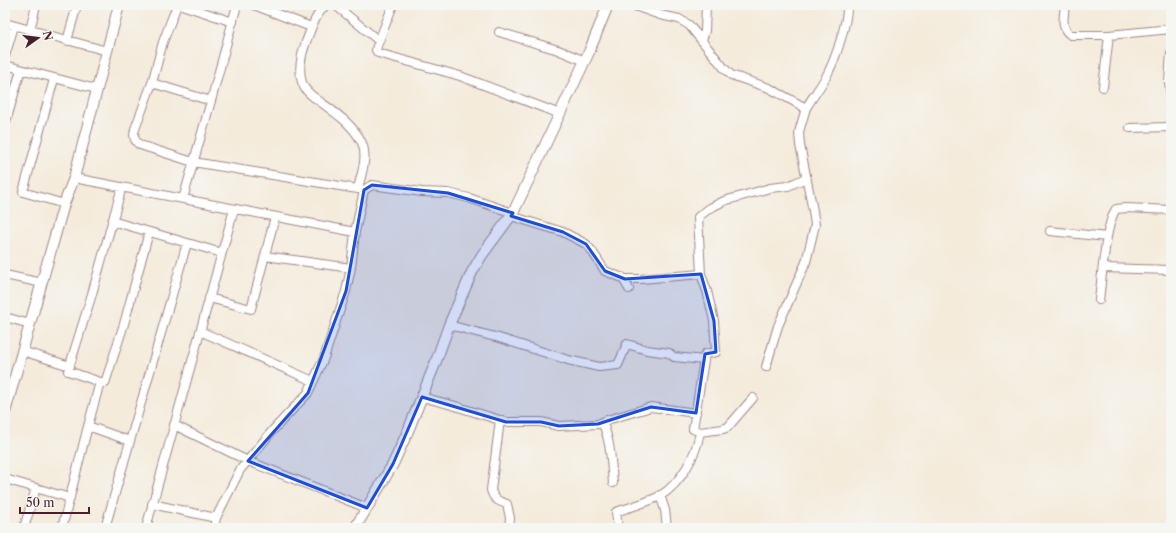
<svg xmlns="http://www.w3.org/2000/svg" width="1176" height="533" viewBox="0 0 1176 533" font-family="'Libre Caslon Text',serif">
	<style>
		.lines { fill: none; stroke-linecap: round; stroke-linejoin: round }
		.minor-casing { stroke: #9f8583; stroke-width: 10 }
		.tertiary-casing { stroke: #9f8583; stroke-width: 12 }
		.minor { stroke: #fff; stroke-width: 8 }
		.tertiary { stroke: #fff; stroke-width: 10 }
		.marked { fill: #1d4ed8; fill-opacity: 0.2; stroke: #1d4ed8; stroke-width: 3; stroke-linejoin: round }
	</style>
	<rect width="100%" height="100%" fill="#f6f6f2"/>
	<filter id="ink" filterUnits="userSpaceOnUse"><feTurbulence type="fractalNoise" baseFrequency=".025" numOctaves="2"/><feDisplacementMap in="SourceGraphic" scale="8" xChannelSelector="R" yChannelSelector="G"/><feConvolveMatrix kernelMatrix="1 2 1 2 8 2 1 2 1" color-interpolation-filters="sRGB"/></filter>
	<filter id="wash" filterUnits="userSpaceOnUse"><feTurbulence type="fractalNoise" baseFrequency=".012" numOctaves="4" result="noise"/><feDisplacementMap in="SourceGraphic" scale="16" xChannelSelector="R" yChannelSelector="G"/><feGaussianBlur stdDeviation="0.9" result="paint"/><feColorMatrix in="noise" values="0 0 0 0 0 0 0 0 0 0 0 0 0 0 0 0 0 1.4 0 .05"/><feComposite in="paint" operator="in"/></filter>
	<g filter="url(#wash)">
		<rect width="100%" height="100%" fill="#f4ebdb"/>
	</g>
	<g filter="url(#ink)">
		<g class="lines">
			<g class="minor-casing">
				<path id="minor" d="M 177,5 L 163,42 L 152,83 L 211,101 L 237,5
					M 182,5 L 233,22
					M 254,5 L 311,27
					M 326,5 C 315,15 311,29 306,42 C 301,55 297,74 304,87 C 308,94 315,98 322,103 C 337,114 352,124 361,141 C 369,156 361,174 358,189
					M 335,5 L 379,41
					M 393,5 L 377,46 L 376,50 L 378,53 L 460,76 L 560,114
					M 632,5 L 660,15 L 679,19 L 689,25 L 724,68 L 731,75 L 769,88 L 806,108 L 799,132 L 800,145 L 813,211 L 815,225 L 806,262 L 778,326 L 766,367
					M 1065,5 C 1064,16 1060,29 1071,35 L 1109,35 L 1171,29
					M 5,23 L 107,51
					M 30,30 L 36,5
					M 499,32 L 558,50 L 585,61
					M 702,40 L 705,31 L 706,5
					M 67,41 L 77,5
					M 1171,53 L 1169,83 L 1171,95
					M 5,56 L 14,26
					M 5,65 L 96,89
					M 54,79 L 23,192 L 64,204
					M 152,83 L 135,129 C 133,136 134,141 140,145 L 193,162 L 364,190
					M 1103,87 L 1109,35
					M 806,108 C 813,96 823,84 829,71 C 836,57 848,21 847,5
					M 5,125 L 21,70
					M 1130,128 L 1171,127
					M 74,178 L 355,232
					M 122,187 L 92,294 L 68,371 L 100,382 L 88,426 L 130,441
					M 183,199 L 211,101
					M 511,216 L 563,232 L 586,244 L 592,251 L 605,271 L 625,279 L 641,279 L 701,274
					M 112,221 L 222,253
					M 1050,231 L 1107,237
					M 265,256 L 351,268
					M 1103,268 L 1171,270
					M 5,275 L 42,283
					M 622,277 L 629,289
					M 209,298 L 251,309 L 275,217
					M 1099,300 C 1102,279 1105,225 1116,209 L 1126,208 L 1171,210
					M 5,317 L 30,324
					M 449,325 L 499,338 L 568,360 L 599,367 L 618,365 L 627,344 L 647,350 L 669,353 L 674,357 L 704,360
					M 200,331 L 313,381
					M 22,351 L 70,366
					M 100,382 L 105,383 L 124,324 L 149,232
					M 422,397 L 452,405 L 506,422 L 541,422 L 559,426 L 598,424 L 607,420 L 651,407 L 696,413
					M 500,420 L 491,490 C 494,500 498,501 507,504 L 510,518 L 509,528
					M 602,422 C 611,441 611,462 613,483
					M 174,425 L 248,461 L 367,508
					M 700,432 L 723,429 L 728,427 L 753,398
					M 5,479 L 70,498
					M 660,495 L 665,510 L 667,528
					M 152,504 L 216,518
					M 24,528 L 36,488
					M 62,528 L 88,426
					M 105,528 L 187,243
					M 146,528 L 234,209
					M 214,528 L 216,518 L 240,470 L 273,430 L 308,393 L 324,358 L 346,291 L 351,268 L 355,232 L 364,190 L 372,185 L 422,192 L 448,193 L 469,198 L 513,213
					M 618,528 L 616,512 C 630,507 646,503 660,496 C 681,483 696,456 700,432 L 693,429 L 705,354 L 716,352 L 714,321 L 707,291 L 701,274 L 698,217 L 710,208 L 724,201 L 770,188 L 788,186 L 806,178"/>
			</g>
			<g class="tertiary-casing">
				<path id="tertiary" d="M 5,412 L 64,204 L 74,178 L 119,5
					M 355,528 L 393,464 L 408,431 L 435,364 L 449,325 L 472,272 L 482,255 L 513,213 L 589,52 L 608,5"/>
			</g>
			<use href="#minor" class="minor"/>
			<use href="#tertiary" class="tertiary"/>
		</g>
	</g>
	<path class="marked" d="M 372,185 L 448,193 L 513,213 L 511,216 L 563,232 L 586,244 L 605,271 L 625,279 L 701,274 L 714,321 L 716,352 L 705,354 L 696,413 L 651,407 L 598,424 L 559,426 L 541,422 L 506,422 L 422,397 L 393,464 L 367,508 L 248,461 L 308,393 L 346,291 L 364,190 Z"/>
	<rect width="1176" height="533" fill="none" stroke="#f6f6f2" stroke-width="20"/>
	<g transform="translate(38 38) rotate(76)" stroke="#f6f6f2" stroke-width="3" paint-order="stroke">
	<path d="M0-3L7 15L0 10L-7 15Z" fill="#4a1f2b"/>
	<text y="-6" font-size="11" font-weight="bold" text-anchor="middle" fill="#4a1f2b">N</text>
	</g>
	<path d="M20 507v6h69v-6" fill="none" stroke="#4a1f2b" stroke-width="2"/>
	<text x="26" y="507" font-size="12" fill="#4a1f2b" stroke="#f6f6f2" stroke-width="3" paint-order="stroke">50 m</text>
</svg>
